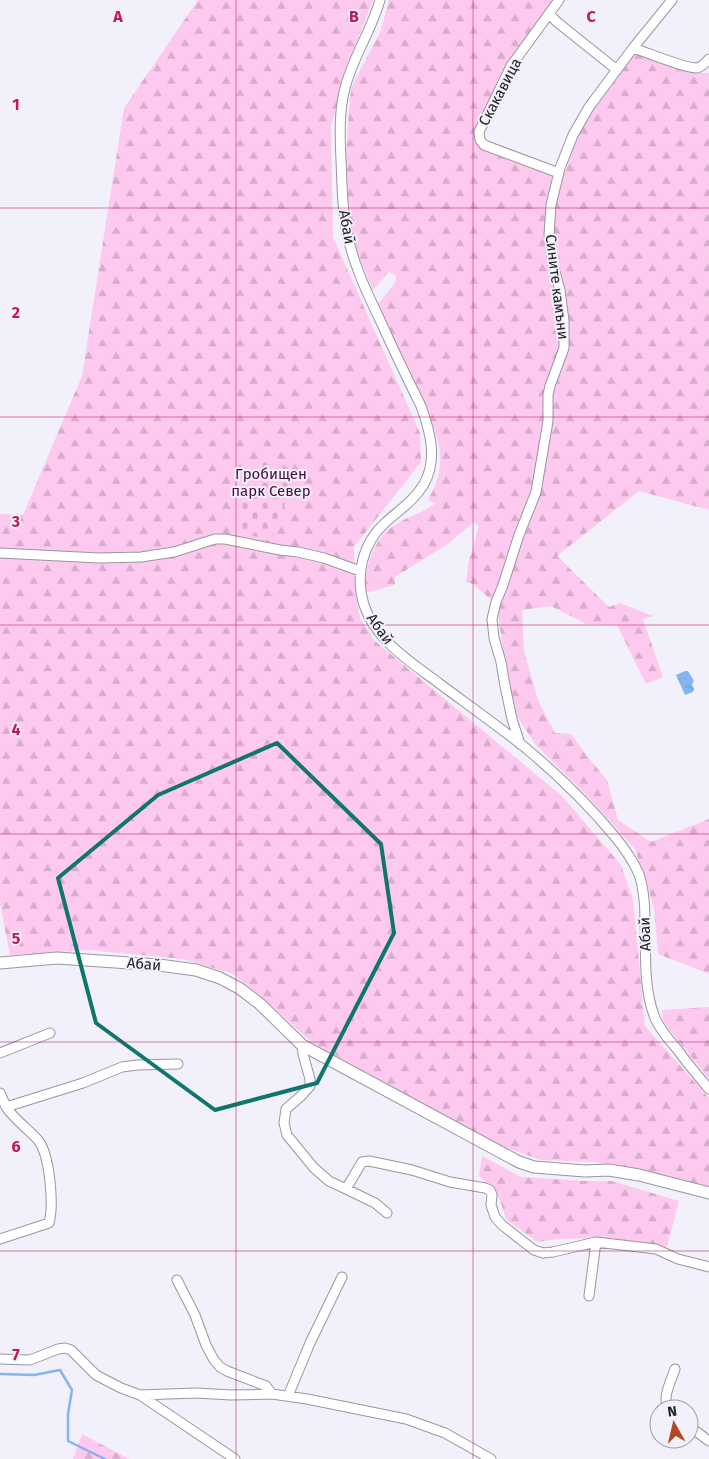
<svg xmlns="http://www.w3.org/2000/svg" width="709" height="1459" viewBox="0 0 709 1459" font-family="'Fira Sans',sans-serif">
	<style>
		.forest { fill: url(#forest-firs) }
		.cemetery { fill: url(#cemetery-stones) }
		.water { fill: url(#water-ripples) }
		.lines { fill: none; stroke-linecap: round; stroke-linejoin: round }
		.stream { stroke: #85b5f0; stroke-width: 2.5 }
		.minor-casing { stroke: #98969f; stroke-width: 11 }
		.tertiary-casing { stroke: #98969f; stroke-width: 13 }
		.minor { stroke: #fff; stroke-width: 9 }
		.tertiary { stroke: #fff; stroke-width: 11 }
		.marked { fill: none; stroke: #0f766e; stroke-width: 4; stroke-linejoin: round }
		.grid { fill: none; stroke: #c2185b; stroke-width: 1; stroke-opacity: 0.55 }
		.labels { text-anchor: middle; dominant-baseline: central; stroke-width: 4; stroke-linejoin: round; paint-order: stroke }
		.street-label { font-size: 15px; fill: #242326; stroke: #f2f0fa }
		.park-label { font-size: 15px; fill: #460c3a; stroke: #f2f0fa }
		.grid-label { font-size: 16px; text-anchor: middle; font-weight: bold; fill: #c2185b; stroke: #f2f0fa; stroke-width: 4; stroke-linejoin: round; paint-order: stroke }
	</style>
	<defs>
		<pattern id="forest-firs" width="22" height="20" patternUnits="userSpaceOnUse" patternTransform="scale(1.25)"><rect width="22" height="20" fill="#fec9ee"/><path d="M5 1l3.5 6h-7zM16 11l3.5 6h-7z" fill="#daaccc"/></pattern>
		<pattern id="cemetery-stones" width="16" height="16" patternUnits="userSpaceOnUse" patternTransform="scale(1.25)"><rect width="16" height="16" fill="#fec9ee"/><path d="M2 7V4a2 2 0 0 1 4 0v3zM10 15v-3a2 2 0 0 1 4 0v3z" fill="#daaccc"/></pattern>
		<pattern id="water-ripples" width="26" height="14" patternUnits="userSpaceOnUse" patternTransform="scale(1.25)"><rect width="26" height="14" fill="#85b5f0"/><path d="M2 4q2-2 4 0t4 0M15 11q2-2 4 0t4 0" fill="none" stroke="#6d93c2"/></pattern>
	</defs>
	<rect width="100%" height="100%" fill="#f2f0fa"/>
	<path class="forest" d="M 198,0 L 373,0 L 351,57 L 331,126 L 333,237 L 420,433 L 421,462 L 354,547 L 355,590 L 360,618 L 375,641 L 563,797 L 621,865 L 633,899 L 645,1026 L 709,1098 L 709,1187 L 676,1178 L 595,1162 L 541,1160 L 502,1146 L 311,1042 L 263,998 L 233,974 L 183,959 L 88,950 L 10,955 L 0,904 L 0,514 L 23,515 L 82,376 L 124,108 Z
		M 389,0 L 556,0 L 507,66 L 479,132 L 485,145 L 565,173 L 582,121 L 632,53 L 697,73 L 709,73 L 709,510 L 639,491 L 557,556 L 609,607 L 620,603 L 653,616 L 643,619 L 663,677 L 646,684 L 617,625 L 586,624 L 551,606 L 522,610 L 524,651 L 538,700 L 555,733 L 571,734 L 587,756 L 607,780 L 618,820 L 651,842 L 709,819 L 709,974 L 658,954 L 654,908 L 635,849 L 587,796 L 535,744 L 517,716 L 504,659 L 497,605 L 473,584 L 466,582 L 469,560 L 479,526 L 474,522 L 448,544 L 395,577 L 395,585 L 365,593 C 364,569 372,542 392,527 C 405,517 422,514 436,503 L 428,500 C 436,486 441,472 440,456 C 440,442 433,426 427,412 C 412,376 394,340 377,305 L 395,283 L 396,276 L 389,272 L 373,290 L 355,246 L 349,216 L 346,156 L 348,124 L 351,88 L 381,30 Z
		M 709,1007 L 709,1079 L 663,1022 L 662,1010 Z
		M 482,1156 L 521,1177 L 585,1181 L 612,1181 L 679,1201 L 667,1247 C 624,1241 580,1234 537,1242 L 506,1219 L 500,1200 L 479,1175 Z
		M 82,1434 L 129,1459 L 73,1459 Z"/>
	<path class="cemetery" d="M 260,454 L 297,472 L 271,541 L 233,530 Z"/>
	<path class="water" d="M 685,671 L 688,671 L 694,681 L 692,684 L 694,689 L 693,692 L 685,695 L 676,675 Z"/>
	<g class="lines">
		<path class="stream" d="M 0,1374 L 34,1375 L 60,1370 L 72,1390 L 68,1414 L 68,1441 L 105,1459"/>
		<g class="minor-casing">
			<path id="minor" d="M 380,0 C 371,32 351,60 344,92 C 339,114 340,137 341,160 C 342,183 342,206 346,228 C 352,261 366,291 380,320 C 393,349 407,378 421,406 C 430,431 438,459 424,484 C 414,501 399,510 385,523 C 362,544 355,576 364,605 C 376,641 411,662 440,684 C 467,704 495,724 522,745 C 556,773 588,804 616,838 C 625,849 633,861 639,874 C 644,889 645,905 645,921 C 646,952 643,988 655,1018 C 660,1030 669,1040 677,1049 C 687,1063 698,1076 709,1089
				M 549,14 L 557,22 L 617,70
				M 633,48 C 646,52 684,68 696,68 C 701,68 706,62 709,59
				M 559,173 L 484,145 L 480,140 L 479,132 L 511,66 L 559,0
				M 0,553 L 99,558 L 141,557 L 174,552 L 215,539 L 225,539 L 280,550 L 298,552 L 324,558 L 360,571
				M 520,744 L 512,719 L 505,686 L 501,662 L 494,638 L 492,619 L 496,602 L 503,585 L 519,535 L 536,492 L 548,421 L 548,395 L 550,386 L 564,348 L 564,321 L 560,290 L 553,265 L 549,235 L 551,205 L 560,168 L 573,135 L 589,107 L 633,48 L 672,0
				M 302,1045 L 303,1054 L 310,1079 L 310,1086 L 301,1096 L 286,1109 L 284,1123 L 287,1135 L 314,1168 L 329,1181 L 346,1189 L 362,1162 L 369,1161 L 412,1170 L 450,1182 L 485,1188 L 490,1190 L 492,1195 L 491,1205 L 495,1217 L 502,1225 L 534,1250 L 543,1253 L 553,1252 L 596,1242 L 656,1249 L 678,1259 L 709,1267
				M 0,1053 L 50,1033
				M 0,1093 C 2,1097 4,1102 6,1107 C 15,1120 28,1129 38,1140 C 50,1155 54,1205 49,1223 L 0,1239
				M 6,1107 L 83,1083 L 122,1067 L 137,1065 L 178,1064
				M 346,1189 L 375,1203 L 387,1213
				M 177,1280 L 195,1315 L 206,1345 L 214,1360 L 220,1367 L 227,1371 L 266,1386 L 272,1394
				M 589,1296 L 596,1242
				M 0,1359 L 30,1360 L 58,1349 L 65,1348 L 71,1350 L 96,1375 L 121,1388 L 140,1395 L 235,1459
				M 140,1395 L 196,1393 L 231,1395 L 272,1394 L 307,1399 L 406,1419 L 445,1433 L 491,1459
				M 288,1396 L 310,1343 L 342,1277
				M 668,1409 C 662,1397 671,1381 675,1369
				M 689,1426 L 709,1441"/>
		</g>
		<g class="tertiary-casing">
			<path id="tertiary" d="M 0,963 L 57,958 L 159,965 L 196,970 L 220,978 L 239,988 L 260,1004 L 302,1045 L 519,1162 L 534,1167 L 585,1171 L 609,1170 L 639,1175 L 709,1193"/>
		</g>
		<use href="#minor" class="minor"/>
		<use href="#tertiary" class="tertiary"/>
	</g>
	<path class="marked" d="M 277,743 L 381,844 L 394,933 L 317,1083 L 215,1110 L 96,1023 L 58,878 L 158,795 Z"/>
	<path class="grid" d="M 236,0 L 236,1459M 473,0 L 473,1459M 0,208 L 709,208M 0,417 L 709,417M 0,625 L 709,625M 0,834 L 709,834M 0,1042 L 709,1042M 0,1251 L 709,1251"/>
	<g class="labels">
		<g class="street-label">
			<text transform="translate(500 92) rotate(-62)">Скакавица</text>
			<text transform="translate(347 227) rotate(80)">Абай</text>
			<text transform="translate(557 287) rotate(83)">Сините камъни</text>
			<text transform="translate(380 629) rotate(54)">Абай</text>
			<text transform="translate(645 934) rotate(-92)">Абай</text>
			<text transform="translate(144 964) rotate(5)">Абай</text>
		</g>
		<g class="park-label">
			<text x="271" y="474">Гробищен<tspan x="271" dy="17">парк Север</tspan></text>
		</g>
	</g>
	<g class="grid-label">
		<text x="118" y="22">A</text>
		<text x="354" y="22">B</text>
		<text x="591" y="22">C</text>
		<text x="16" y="110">1</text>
		<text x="16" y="318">2</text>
		<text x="16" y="527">3</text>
		<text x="16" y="735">4</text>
		<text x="16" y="944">5</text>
		<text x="16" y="1152">6</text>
		<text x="16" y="1360">7</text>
	</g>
	<g transform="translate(674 1424) rotate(352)"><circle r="24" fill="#f2f0fa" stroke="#a09ea5"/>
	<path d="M0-4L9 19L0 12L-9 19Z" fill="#b14a22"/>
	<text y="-8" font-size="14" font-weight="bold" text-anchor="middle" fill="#242326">N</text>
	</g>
</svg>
